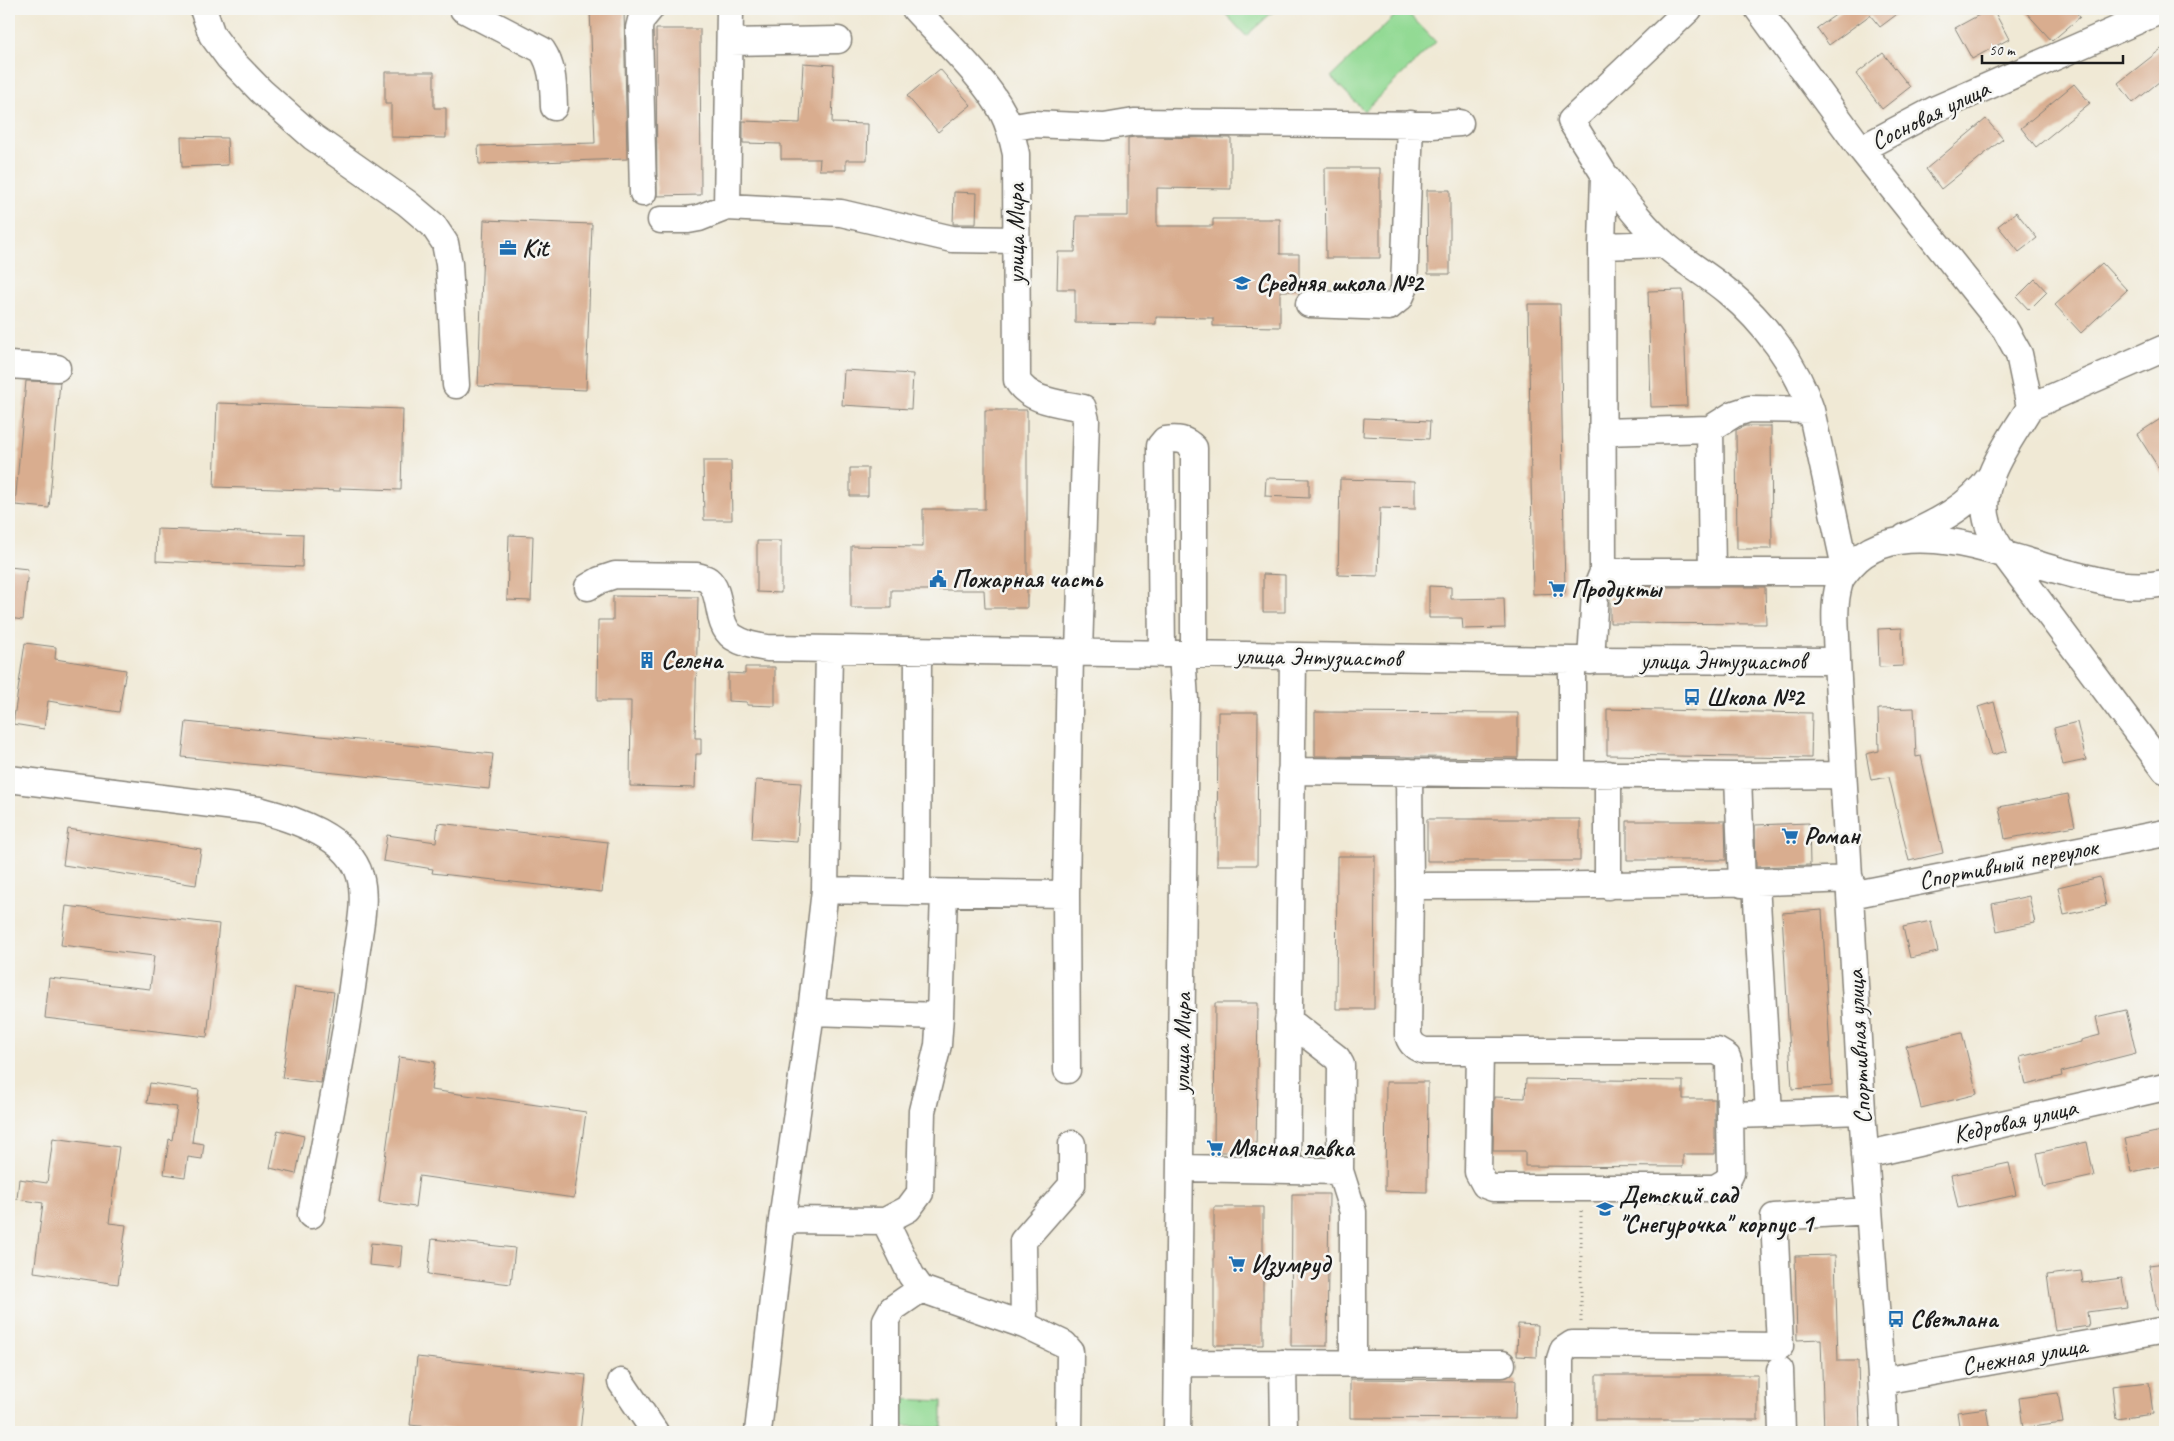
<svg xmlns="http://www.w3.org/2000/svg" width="2174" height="1441" viewBox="0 0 2174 1441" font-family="Caveat,sans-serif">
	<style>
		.green { fill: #93da94; stroke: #587b58 }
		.building { fill: #d9ad8f }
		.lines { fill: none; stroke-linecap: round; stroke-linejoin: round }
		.minor-casing { stroke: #868278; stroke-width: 29 }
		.path { stroke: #868278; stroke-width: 3; stroke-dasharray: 1 4; stroke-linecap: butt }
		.minor { stroke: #fff; stroke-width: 26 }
		.labels { text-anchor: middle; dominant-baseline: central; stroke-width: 5; stroke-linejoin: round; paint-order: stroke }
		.street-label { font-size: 25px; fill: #1c1c1c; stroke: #f6f6f2 }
		.poi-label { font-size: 25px; font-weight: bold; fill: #1c1c1c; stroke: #f6f6f2; text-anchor: start }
	</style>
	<rect width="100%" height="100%" fill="#f6f6f2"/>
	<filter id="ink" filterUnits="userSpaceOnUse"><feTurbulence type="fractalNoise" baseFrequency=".02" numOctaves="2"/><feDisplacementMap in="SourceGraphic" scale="10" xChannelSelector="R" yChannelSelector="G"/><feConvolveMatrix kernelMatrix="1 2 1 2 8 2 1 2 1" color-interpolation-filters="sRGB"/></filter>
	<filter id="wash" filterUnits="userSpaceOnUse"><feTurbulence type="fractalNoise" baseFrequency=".0096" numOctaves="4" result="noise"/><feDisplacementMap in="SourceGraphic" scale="20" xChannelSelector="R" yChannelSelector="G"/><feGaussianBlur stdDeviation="1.12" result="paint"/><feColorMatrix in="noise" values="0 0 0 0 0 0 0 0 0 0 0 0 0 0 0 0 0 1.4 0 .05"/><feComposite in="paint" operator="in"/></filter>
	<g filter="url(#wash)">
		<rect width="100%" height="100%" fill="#f0e9d5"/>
		<path class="green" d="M 1221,9 L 1276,9 L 1246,36 Z
			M 1402,9 L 1404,9 L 1436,42 L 1364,111 L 1331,77 Z
			M 901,1399 L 942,1401 L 942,1428 L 900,1426 Z"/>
		<g id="blocks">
			<path class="building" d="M 590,9 L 624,9 L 627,159 L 479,164 L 478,146 L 595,143 Z
				M 1844,9 L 1904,9 L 1880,27 L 1870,15 L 1829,45 L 1817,28 Z
				M 1975,9 L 1993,9 L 2009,39 L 1972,59 L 1955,28 L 1979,15 Z
				M 2023,9 L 2073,9 L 2080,17 L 2052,41 Z
				M 656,29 L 700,29 L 701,195 L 657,196 Z
				M 2165,46 L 2165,77 L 2133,103 L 2118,83 Z
				M 1883,53 L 1910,87 L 1882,109 L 1856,74 Z
				M 803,63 L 834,65 L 832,123 L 868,124 L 867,160 L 846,160 L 846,170 L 819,170 L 820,159 L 781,159 L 781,144 L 743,143 L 743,121 L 800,123 Z
				M 940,69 L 971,105 L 938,132 L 907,96 Z
				M 385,72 L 434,72 L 434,108 L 446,108 L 446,138 L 391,137 L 391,104 L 385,104 Z
				M 2074,84 L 2090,103 L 2036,147 L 2021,128 Z
				M 1986,119 L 2003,139 L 1941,189 L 1926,169 Z
				M 181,137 L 227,138 L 228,165 L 182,167 Z
				M 1135,137 L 1231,138 L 1231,189 L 1157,188 L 1157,226 L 1213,226 L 1213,219 L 1280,219 L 1280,254 L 1299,254 L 1299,291 L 1280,291 L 1280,327 L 1213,326 L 1213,318 L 1156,317 L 1156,324 L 1075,323 L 1075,289 L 1057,289 L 1058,252 L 1075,252 L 1076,216 L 1128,216 L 1128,138 Z
				M 1325,168 L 1380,168 L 1380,258 L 1326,258 Z
				M 1427,190 L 1450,190 L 1450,274 L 1428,274 Z
				M 954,192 L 977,193 L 976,224 L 953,224 Z
				M 2016,212 L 2037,238 L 2019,252 L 1998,226 Z
				M 484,220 L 592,224 L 586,390 L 478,386 Z
				M 2102,263 L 2127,290 L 2081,333 L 2055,305 Z
				M 2035,279 L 2047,292 L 2029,310 L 2017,297 Z
				M 1683,290 L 1687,406 L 1651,407 L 1648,291 Z
				M 1528,304 L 1560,304 L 1565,593 L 1533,594 Z
				M 844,370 L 913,374 L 911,409 L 842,405 Z
				M 26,381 L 60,382 L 49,508 L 15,505 Z
				M 217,403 L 403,409 L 401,490 L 340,488 L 340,491 L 214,487 Z
				M 985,410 L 1027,410 L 1027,608 L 985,608 L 984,590 L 891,590 L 891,608 L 851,608 L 851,546 L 923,547 L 923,509 L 985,509 Z
				M 2165,416 L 2165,478 L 2137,434 Z
				M 1364,418 L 1430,421 L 1429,439 L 1363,436 Z
				M 1745,426 L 1771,426 L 1772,549 L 1737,549 L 1736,430 Z
				M 703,461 L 731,461 L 732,520 L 704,520 Z
				M 850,468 L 868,468 L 868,496 L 850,496 Z
				M 1266,478 L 1309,479 L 1309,498 L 1265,496 Z
				M 1340,479 L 1415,481 L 1415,509 L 1380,508 L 1378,576 L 1338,575 Z
				M 157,529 L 303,534 L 302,567 L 156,561 Z
				M 509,535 L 533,536 L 531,601 L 507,600 Z
				M 757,541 L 781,541 L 781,593 L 757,592 Z
				M 9,567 L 28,569 L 23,620 L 9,618 Z
				M 1263,574 L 1285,575 L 1285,612 L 1263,612 Z
				M 1429,586 L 1451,587 L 1451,599 L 1504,598 L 1505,628 L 1463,629 L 1462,618 L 1429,618 Z
				M 1613,587 L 1765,587 L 1766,624 L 1610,623 L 1610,595 Z
				M 613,596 L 698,597 L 695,738 L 701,738 L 701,754 L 696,754 L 695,788 L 630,786 L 631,701 L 597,701 L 598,620 L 613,620 Z
				M 1902,628 L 1903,666 L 1879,667 L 1878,629 Z
				M 25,643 L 56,647 L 55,659 L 126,670 L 119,712 L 48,701 L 44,729 L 13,724 Z
				M 745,667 L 775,667 L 775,706 L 747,705 L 747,702 L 728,701 L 728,673 L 745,674 Z
				M 1994,702 L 2007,751 L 1992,755 L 1978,707 Z
				M 1914,708 L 1916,757 L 1921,756 L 1943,853 L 1909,861 L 1889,777 L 1871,780 L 1866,754 L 1879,751 L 1878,709 Z
				M 1607,709 L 1812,713 L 1811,758 L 1607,755 Z
				M 1218,712 L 1258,712 L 1257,865 L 1217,865 Z
				M 1315,712 L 1518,713 L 1518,758 L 1315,756 Z
				M 186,722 L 493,754 L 489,789 L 182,757 Z
				M 2077,722 L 2086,760 L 2063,765 L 2054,728 Z
				M 756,780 L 801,783 L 797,842 L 752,839 Z
				M 2068,794 L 2075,826 L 2005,839 L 1999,807 Z
				M 1427,819 L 1580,819 L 1580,861 L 1427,861 Z
				M 1627,821 L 1725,821 L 1726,860 L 1627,860 Z
				M 438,823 L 608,842 L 602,892 L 432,873 L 433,869 L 383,861 L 387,835 L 436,842 Z
				M 1809,823 L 1810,865 L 1756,867 L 1755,825 Z
				M 68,829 L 201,849 L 196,885 L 63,865 Z
				M 1337,856 L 1375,856 L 1374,1009 L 1336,1009 Z
				M 2100,877 L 2106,906 L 2064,915 L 2058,887 Z
				M 2029,896 L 2035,923 L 1997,931 L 1992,904 Z
				M 66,906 L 219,924 L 207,1037 L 45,1018 L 49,978 L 150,989 L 154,956 L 61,945 Z
				M 1822,910 L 1832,1086 L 1792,1089 L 1782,913 Z
				M 1931,921 L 1938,952 L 1910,958 L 1903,927 Z
				M 295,987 L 334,992 L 321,1083 L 282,1078 Z
				M 1215,1003 L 1258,1003 L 1256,1152 L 1214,1152 Z
				M 2126,1010 L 2136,1053 L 2061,1072 L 2062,1076 L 2026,1085 L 2020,1057 L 2081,1042 L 2081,1040 L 2100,1035 L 2096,1017 Z
				M 1962,1033 L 1977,1094 L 1921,1108 L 1906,1046 Z
				M 399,1057 L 435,1062 L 431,1090 L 586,1112 L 574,1198 L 419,1176 L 415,1207 L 379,1202 Z
				M 1526,1079 L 1683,1081 L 1683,1099 L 1715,1099 L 1715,1154 L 1683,1154 L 1683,1167 L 1525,1166 L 1525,1151 L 1493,1151 L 1494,1097 L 1525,1098 Z
				M 1386,1082 L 1428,1082 L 1427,1192 L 1385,1191 Z
				M 150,1083 L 199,1090 L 192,1142 L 204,1144 L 202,1159 L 188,1157 L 185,1177 L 164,1174 L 169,1139 L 172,1140 L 177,1107 L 147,1103 Z
				M 278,1130 L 304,1136 L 296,1174 L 270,1168 Z
				M 2165,1130 L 2165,1165 L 2132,1172 L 2125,1139 Z
				M 53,1138 L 119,1147 L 109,1223 L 126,1225 L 118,1284 L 34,1272 L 43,1203 L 17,1199 L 19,1179 L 47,1183 Z
				M 2087,1142 L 2094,1176 L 2044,1187 L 2037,1153 Z
				M 2009,1163 L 2016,1195 L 1958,1208 L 1951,1175 Z
				M 1292,1194 L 1329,1194 L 1327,1346 L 1291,1346 Z
				M 1214,1207 L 1263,1207 L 1263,1345 L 1214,1345 Z
				M 432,1239 L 515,1248 L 511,1284 L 428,1274 Z
				M 371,1243 L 402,1246 L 400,1268 L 369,1265 Z
				M 1835,1255 L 1838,1361 L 1858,1361 L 1860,1432 L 1824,1432 L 1821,1339 L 1797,1340 L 1795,1256 Z
				M 2165,1263 L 2165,1310 L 2157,1310 L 2149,1265 Z
				M 2081,1271 L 2083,1283 L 2122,1278 L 2127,1307 L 2087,1312 L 2089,1326 L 2055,1331 L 2047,1275 Z
				M 1518,1324 L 1538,1325 L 1537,1357 L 1517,1356 Z
				M 417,1357 L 586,1375 L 580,1432 L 477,1432 L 410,1425 Z
				M 1596,1375 L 1758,1375 L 1758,1420 L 1596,1420 Z
				M 1350,1379 L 1516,1380 L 1515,1419 L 1350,1418 Z
				M 2149,1382 L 2153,1414 L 2116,1419 L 2112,1386 Z
				M 2058,1393 L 2063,1423 L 2023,1428 L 2019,1398 Z
				M 1986,1408 L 1990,1432 L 1960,1432 L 1957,1412 Z"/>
		</g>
	</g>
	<g filter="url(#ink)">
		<use href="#blocks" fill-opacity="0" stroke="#868278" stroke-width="1"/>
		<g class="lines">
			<g class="minor-casing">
				<path id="minor" d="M 203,9 L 212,35 L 229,58 L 261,91 L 313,137 L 407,203 L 433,225 L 445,243 L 449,264 L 456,385
					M 463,9 L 542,50 C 554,68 553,86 554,107
					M 915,9 C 942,39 985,78 1003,113 C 1010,126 1013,140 1016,154 L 1017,380 C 1029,402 1061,403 1083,408 L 1086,420 L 1079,653
					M 1758,9 L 1861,149 L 2005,329 L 2019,354 L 2030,407 C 2010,441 1975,483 1988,524 C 1991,535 1998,544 2004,554 L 2165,770
					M 730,42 L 838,40
					M 1009,128 L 1032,124 L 1104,127 L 1134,122 L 1431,125 L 1460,123
					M 1861,149 L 1936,109 L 2164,9
					M 643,193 L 639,28 L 641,20 L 650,9
					M 727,207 L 730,9
					M 661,220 L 688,220 L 699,218 L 727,207 L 841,213 L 952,239 L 1016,240
					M 1602,246 L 1664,244
					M 1309,304 L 1389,307 L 1400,298 L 1404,289 L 1410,124
					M 9,365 L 57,368
					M 2030,407 L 2165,348
					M 1710,429 L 1734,414 L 1749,409 L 1811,410
					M 1602,432 L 1710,429 L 1712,572
					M 1905,537 C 1936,523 1970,506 1990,477
					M 1603,572 L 1846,572 L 1811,410 C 1797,365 1764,322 1728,292 C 1708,275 1684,262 1664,244 C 1641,224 1623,198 1604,174
					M 588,587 L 600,580 L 615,575 L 697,576 C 700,577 705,578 708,580 C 723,592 715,624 733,637 C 744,644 754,646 767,648 L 1572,660 L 1837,661 C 1837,637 1832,609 1839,585 C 1840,578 1846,572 1851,566 C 1896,513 1998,553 2053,569 C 2070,574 2088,578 2105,582 C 2125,586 2145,587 2165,583
					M 829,650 L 825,890 L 811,1012 L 782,1220 L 885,1221 L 908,1209 L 920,1193 L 922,1111 L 938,1045 L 940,1016 L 944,893
					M 918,651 L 917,892 L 1066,894 L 1070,653
					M 1162,654 L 1160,446 L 1165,440 C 1177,438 1186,439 1194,448 L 1194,654
					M 1591,661 L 1595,592 L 1603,572 L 1602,246 L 1604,174 L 1571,121 L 1689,9
					M 1837,661 L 1862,1111 L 1885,1432
					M 1291,771 L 1738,776 L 1843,775
					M 1409,772 L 1410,886 C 1557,886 1703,885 1850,879
					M 1572,773 L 1572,660
					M 1738,776 L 1742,884
					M 9,779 L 259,810 C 294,819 349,837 360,876 C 367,901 359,931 356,956 C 346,1043 327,1129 311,1215
					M 1756,883 L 1769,1114 L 1862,1111
					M 1410,886 L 1408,1035 C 1411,1045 1416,1048 1425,1051 L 1480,1051
					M 1608,886 L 1608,774
					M 825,890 L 917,892
					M 1066,894 L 1067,1070
					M 1851,895 L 2165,833
					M 811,1012 L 940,1016
					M 1730,1115 L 1731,1173 L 1727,1181 L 1715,1188 L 1493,1188 L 1485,1185 L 1478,1172 L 1480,1051 L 1717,1051 L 1727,1057 L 1729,1063 L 1730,1115 L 1769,1114
					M 1865,1155 L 2165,1087
					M 1180,1168 L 1340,1171 L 1341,1065 L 1337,1058 L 1288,1020
					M 1287,1170 L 1293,657
					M 1340,1171 L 1353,1212 L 1353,1363
					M 885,1221 L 911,1275 L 921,1289 L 1024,1325
					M 1178,1363 L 1502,1364
					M 1283,1363 L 1284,1432
					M 1780,1370 L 1782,1432
					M 1882,1381 L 2165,1330
					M 621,1382 L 655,1432
					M 758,1432 L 782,1220
					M 886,1432 L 886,1320 L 892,1309 L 921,1289
					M 1069,1432 L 1070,1351 L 1064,1344 L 1024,1325 L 1023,1241 L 1072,1185 L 1072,1144
					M 1177,1432 L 1185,700 L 1182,654
					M 1560,1432 L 1560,1359 L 1563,1350 L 1572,1344 L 1581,1344 L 1780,1346 L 1774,1217 L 1869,1211"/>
			</g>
			<path class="path" d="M 1581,1322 L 1581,1208"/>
			<use href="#minor" class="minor"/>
		</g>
	</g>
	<defs>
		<g id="office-bare" transform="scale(1.35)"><path d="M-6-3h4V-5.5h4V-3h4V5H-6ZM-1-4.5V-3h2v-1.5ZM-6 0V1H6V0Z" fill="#1f6fb2" stroke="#f6f6f2" stroke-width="2.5" paint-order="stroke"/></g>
		<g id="school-bare" transform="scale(1.35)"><path d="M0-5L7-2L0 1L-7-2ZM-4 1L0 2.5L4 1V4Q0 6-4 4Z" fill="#1f6fb2" stroke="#f6f6f2" stroke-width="2.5" paint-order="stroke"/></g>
		<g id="civic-bare" transform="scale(1.35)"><path d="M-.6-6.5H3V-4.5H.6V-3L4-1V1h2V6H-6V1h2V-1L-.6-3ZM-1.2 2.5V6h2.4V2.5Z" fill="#1f6fb2" stroke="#f6f6f2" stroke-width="2.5" paint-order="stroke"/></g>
		<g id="supermarket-bare" transform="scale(1.35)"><path d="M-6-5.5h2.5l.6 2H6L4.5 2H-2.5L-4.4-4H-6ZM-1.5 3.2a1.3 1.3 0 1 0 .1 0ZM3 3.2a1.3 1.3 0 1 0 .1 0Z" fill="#1f6fb2" stroke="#f6f6f2" stroke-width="2.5" paint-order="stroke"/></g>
		<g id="building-bare" transform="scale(1.35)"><path d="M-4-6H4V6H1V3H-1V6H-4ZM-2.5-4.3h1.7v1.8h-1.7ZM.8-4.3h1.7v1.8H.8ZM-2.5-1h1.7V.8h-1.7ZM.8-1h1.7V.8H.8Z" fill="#1f6fb2" stroke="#f6f6f2" stroke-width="2.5" paint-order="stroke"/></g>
		<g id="bus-bare" transform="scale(1.35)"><path d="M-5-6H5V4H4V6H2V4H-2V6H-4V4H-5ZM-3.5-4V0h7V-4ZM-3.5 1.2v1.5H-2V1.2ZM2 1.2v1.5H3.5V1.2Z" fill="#1f6fb2" stroke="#f6f6f2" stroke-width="2.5" paint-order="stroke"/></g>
	</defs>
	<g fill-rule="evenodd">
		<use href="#office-bare" x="508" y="248"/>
		<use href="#school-bare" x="1242" y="283"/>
		<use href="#civic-bare" x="938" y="579"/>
		<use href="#supermarket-bare" x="1557" y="589"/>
		<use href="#building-bare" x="647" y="660"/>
		<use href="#bus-bare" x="1692" y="697"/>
		<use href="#supermarket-bare" x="1790" y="836"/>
		<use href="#supermarket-bare" x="1215" y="1148"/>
		<use href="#school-bare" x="1605" y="1209"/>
		<use href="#supermarket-bare" x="1237" y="1264"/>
		<use href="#bus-bare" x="1896" y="1319"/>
	</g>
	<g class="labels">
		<g class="street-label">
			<text transform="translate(1930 115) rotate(-26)">Сосновая улица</text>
			<text transform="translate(1016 234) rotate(-90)">улица Мира</text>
			<text transform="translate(1318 657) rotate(1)">улица Энтузиастов</text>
			<text x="1723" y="661">улица Энтузиастов</text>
			<text transform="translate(2008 864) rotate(-11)">Спортивный переулок</text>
			<text transform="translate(1182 1043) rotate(-89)">улица Мира</text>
			<text transform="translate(1859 1047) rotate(-93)">Спортивная улица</text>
			<text transform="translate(2015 1121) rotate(-13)">Кедровая улица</text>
			<text transform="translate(2024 1356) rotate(-10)">Снежная улица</text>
		</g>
		<g class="poi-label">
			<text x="522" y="248">Kit</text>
			<text x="1256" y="283">Средняя школа №2</text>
			<text x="952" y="579">Пожарная часть</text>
			<text x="1571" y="589">Продукты</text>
			<text x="661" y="660">Селена</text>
			<text x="1706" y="697">Школа №2</text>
			<text x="1804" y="836">Роман</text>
			<text x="1229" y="1148">Мясная лавка</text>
			<text x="1619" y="1195">Детский сад<tspan x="1619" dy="29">"Снегурочка" корпус 1</tspan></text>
			<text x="1251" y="1264">Изумруд</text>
			<text x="1910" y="1319">Светлана</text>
		</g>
	</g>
	<rect width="2174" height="1441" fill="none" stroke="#f6f6f2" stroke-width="30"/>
	<path d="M1982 55v8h141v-8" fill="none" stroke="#1c1c1c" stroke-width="2.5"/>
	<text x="1989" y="55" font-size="15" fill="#1c1c1c" stroke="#f6f6f2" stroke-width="4" paint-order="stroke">50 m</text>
</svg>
